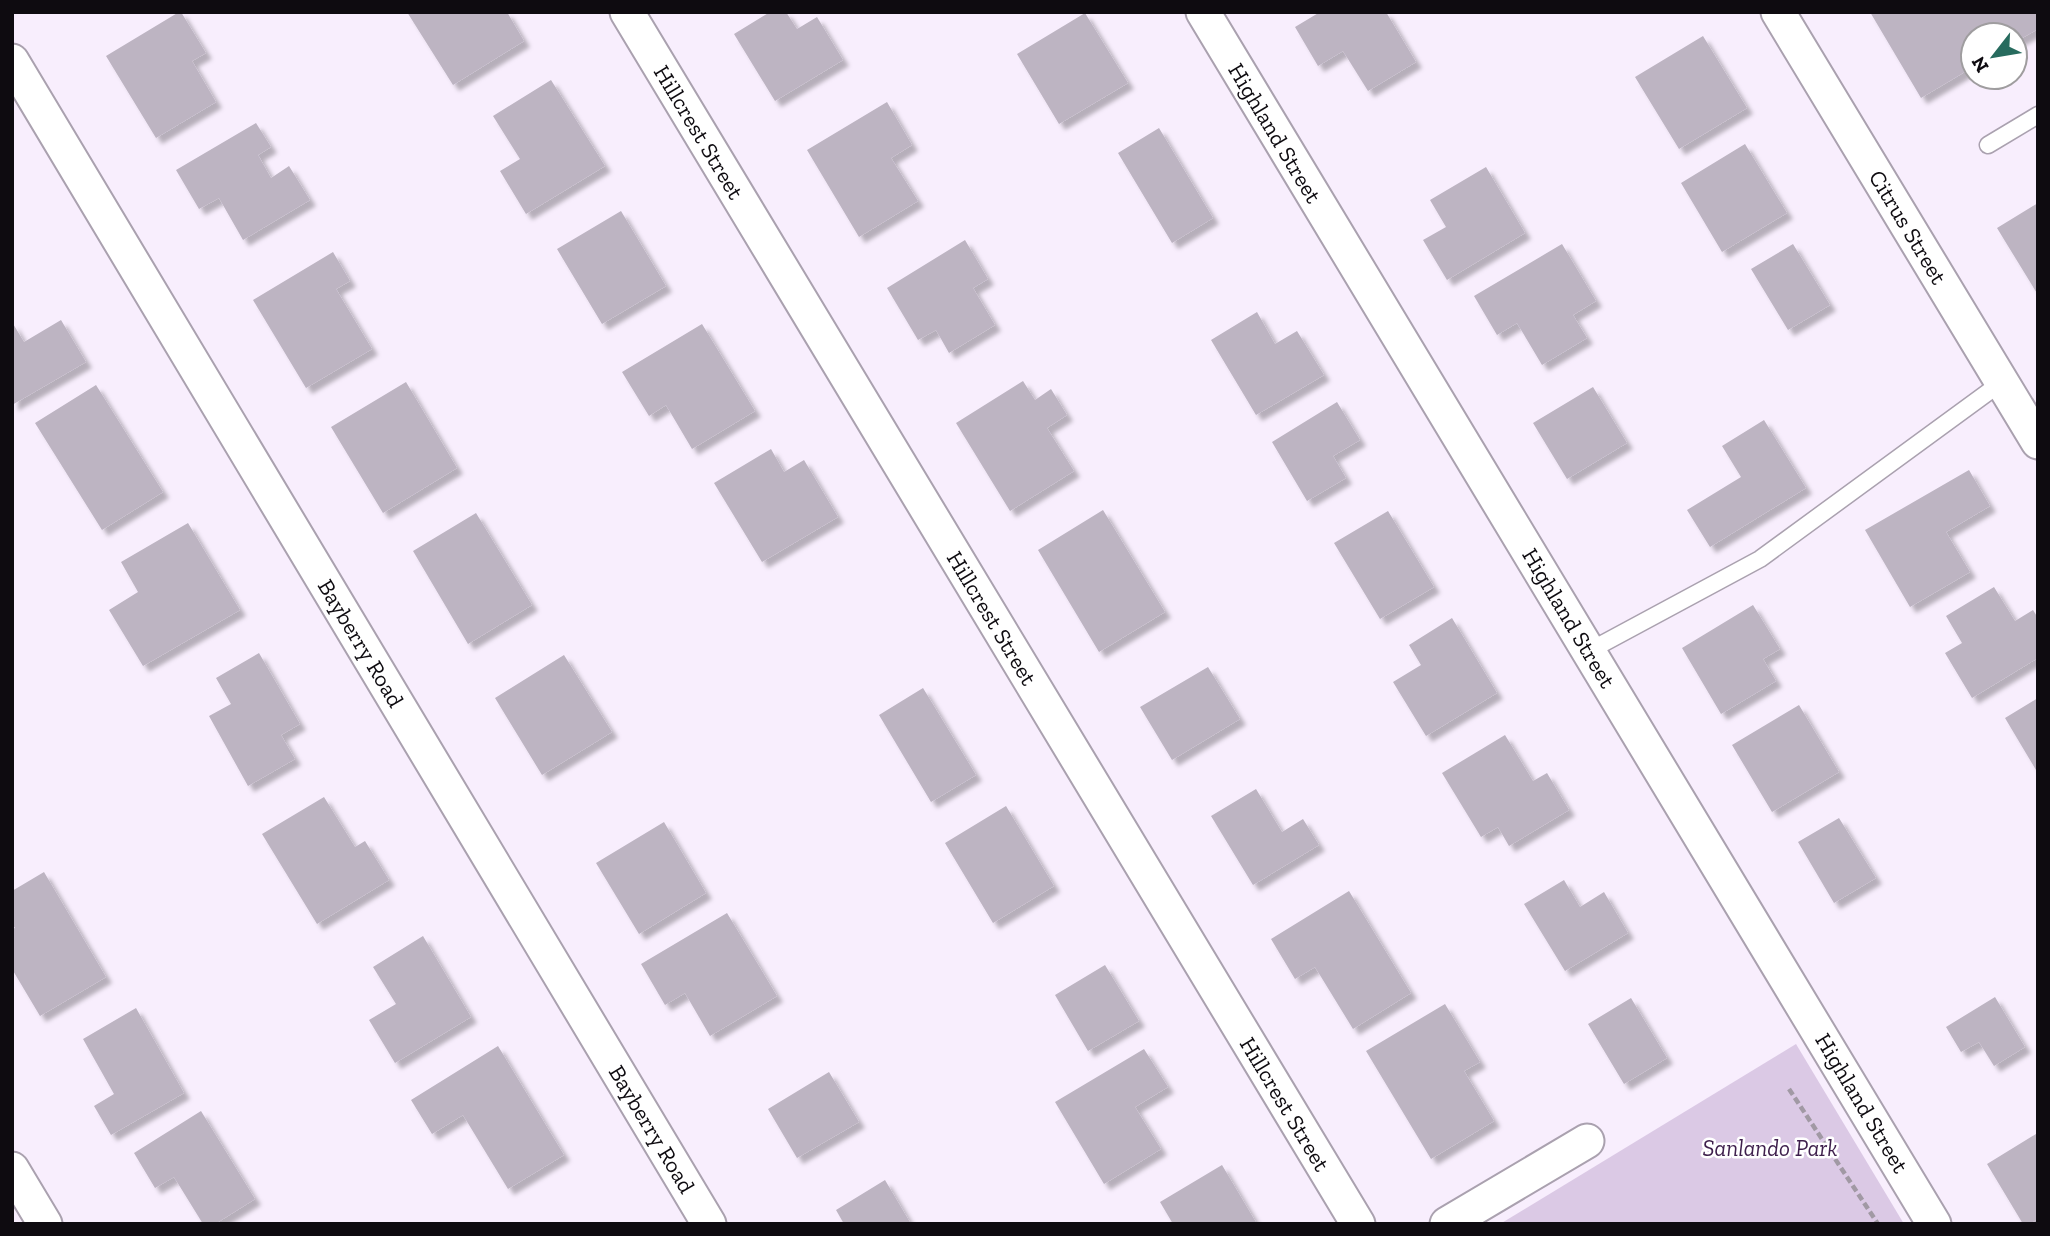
<svg xmlns="http://www.w3.org/2000/svg" width="2050" height="1236" viewBox="0 0 2050 1236" font-family="'Zilla Slab',serif">
	<style>
		.green { fill: #dbc9e5 }
		.building { fill: #bdb4c2; filter: url(#shadow) }
		.lines { fill: none; stroke-linecap: round; stroke-linejoin: round }
		.service-casing { stroke: #aaa1af; stroke-width: 19 }
		.minor-casing { stroke: #aaa1af; stroke-width: 37 }
		.path { stroke: #a199a4; stroke-width: 4.5; stroke-dasharray: 7 3.5; stroke-linecap: butt }
		.service { stroke: #fff; stroke-width: 16 }
		.minor { stroke: #fff; stroke-width: 33 }
		.labels { text-anchor: middle; dominant-baseline: central; stroke-width: 5; stroke-linejoin: round; paint-order: stroke }
		.street-label { font-size: 23px; fill: #0e0b10; stroke: #fff }
		.park-label { font-size: 23px; font-style: italic; fill: #3e1f4c; stroke: #fff }
	</style>
	<defs>
		<filter id="shadow"><feDropShadow dx="6" dy="6" stdDeviation="2" flood-color="#0004"/></filter>
	</defs>
	<rect width="100%" height="100%" fill="#f8eefd"/>
	<path class="green" d="M 1796,1044 L 1904,1224 L 1500,1224 Z"/>
	<path class="building" d="M 179,12 L 181,12 L 206,53 L 192,61 L 216,102 L 156,138 L 106,56 Z
		M 407,12 L 507,12 L 524,41 L 453,85 Z
		M 770,12 L 786,12 L 797,29 L 817,17 L 843,60 L 775,101 L 734,34 Z
		M 1320,12 L 1386,12 L 1416,62 L 1368,91 L 1343,51 L 1318,66 L 1295,27 Z
		M 1870,12 L 2038,12 L 2038,29 L 2015,42 L 2015,35 L 1973,35 L 1973,67 L 1921,98 Z
		M 1085,13 L 1128,83 L 1059,124 L 1017,54 Z
		M 1703,36 L 1747,108 L 1679,149 L 1635,77 Z
		M 551,80 L 605,166 L 526,214 L 500,171 L 520,159 L 493,116 Z
		M 887,102 L 912,145 L 891,158 L 918,201 L 859,237 L 807,150 Z
		M 256,123 L 271,147 L 258,155 L 271,178 L 289,166 L 310,200 L 243,240 L 219,198 L 199,209 L 176,170 Z
		M 1159,128 L 1213,218 L 1172,243 L 1118,153 Z
		M 1745,144 L 1787,213 L 1722,252 L 1681,183 Z
		M 1486,167 L 1525,233 L 1447,280 L 1423,240 L 1446,227 L 1430,200 Z
		M 2038,203 L 2038,295 L 1997,228 Z
		M 621,211 L 666,286 L 602,324 L 557,249 Z
		M 965,240 L 988,279 L 973,288 L 995,325 L 949,353 L 936,330 L 918,340 L 887,288 Z
		M 1562,244 L 1596,301 L 1573,315 L 1587,338 L 1542,365 L 1517,323 L 1497,335 L 1474,296 Z
		M 1793,244 L 1830,305 L 1788,330 L 1751,269 Z
		M 333,252 L 350,281 L 336,289 L 372,349 L 306,388 L 253,300 Z
		M 1257,312 L 1275,344 L 1297,331 L 1324,375 L 1256,415 L 1211,340 Z
		M 61,320 L 86,362 L 12,405 L 12,322 L 24,342 Z
		M 702,324 L 755,411 L 692,449 L 666,405 L 649,416 L 622,372 Z
		M 1023,381 L 1035,400 L 1051,389 L 1067,415 L 1047,428 L 1074,471 L 1010,511 L 956,423 Z
		M 406,382 L 457,468 L 383,513 L 331,427 Z
		M 96,385 L 163,492 L 102,530 L 35,423 Z
		M 1593,387 L 1627,443 L 1567,479 L 1533,423 Z
		M 1337,402 L 1360,440 L 1333,456 L 1346,478 L 1307,501 L 1272,442 Z
		M 1764,420 L 1806,488 L 1710,547 L 1687,510 L 1741,477 L 1722,446 Z
		M 771,449 L 784,472 L 804,460 L 838,517 L 762,562 L 714,483 Z
		M 1969,470 L 1990,506 L 1946,532 L 1970,572 L 1910,607 L 1865,530 Z
		M 1103,510 L 1165,612 L 1099,652 L 1038,550 Z
		M 1388,511 L 1434,587 L 1380,619 L 1334,543 Z
		M 476,513 L 532,605 L 468,644 L 413,551 Z
		M 188,523 L 240,610 L 143,666 L 109,610 L 138,592 L 121,562 Z
		M 1994,587 L 2015,621 L 2033,610 L 2038,618 L 2038,658 L 1972,698 L 1945,653 L 1962,643 L 1946,616 Z
		M 1753,605 L 1780,649 L 1763,659 L 1776,681 L 1721,714 L 1682,648 Z
		M 1452,618 L 1497,693 L 1426,736 L 1393,682 L 1421,665 L 1409,645 Z
		M 259,653 L 300,724 L 281,735 L 295,759 L 248,786 L 209,716 L 231,704 L 216,678 Z
		M 564,655 L 612,732 L 542,775 L 495,698 Z
		M 1208,667 L 1240,719 L 1172,760 L 1140,707 Z
		M 923,688 L 976,775 L 931,802 L 879,715 Z
		M 2038,698 L 2038,769 L 2036,770 L 2005,718 Z
		M 1799,705 L 1839,772 L 1772,812 L 1732,745 Z
		M 1505,735 L 1533,781 L 1547,773 L 1569,810 L 1509,846 L 1498,827 L 1481,837 L 1442,773 Z
		M 1256,789 L 1282,832 L 1303,819 L 1319,845 L 1253,885 L 1211,816 Z
		M 324,797 L 355,847 L 365,841 L 389,880 L 317,924 L 262,834 Z
		M 1006,806 L 1054,886 L 993,923 L 945,843 Z
		M 1839,818 L 1876,878 L 1834,903 L 1798,842 Z
		M 664,822 L 706,893 L 639,934 L 596,863 Z
		M 44,872 L 106,977 L 40,1016 L 12,969 L 12,929 L 15,928 L 12,924 L 12,891 Z
		M 1564,880 L 1580,907 L 1604,892 L 1628,933 L 1565,971 L 1524,904 Z
		M 1349,891 L 1411,993 L 1353,1029 L 1315,967 L 1295,979 L 1271,939 Z
		M 727,913 L 777,996 L 710,1036 L 685,993 L 665,1005 L 641,964 Z
		M 423,936 L 471,1017 L 395,1063 L 369,1020 L 396,1004 L 373,967 Z
		M 1105,965 L 1139,1021 L 1088,1051 L 1055,995 Z
		M 1995,997 L 2025,1047 L 1994,1066 L 1979,1042 L 1961,1052 L 1946,1027 Z
		M 1631,998 L 1667,1058 L 1624,1084 L 1588,1024 Z
		M 1445,1004 L 1480,1062 L 1464,1071 L 1494,1121 L 1431,1159 L 1366,1051 Z
		M 136,1008 L 184,1093 L 111,1135 L 94,1106 L 114,1094 L 83,1039 Z
		M 498,1046 L 564,1155 L 508,1189 L 463,1115 L 432,1134 L 411,1100 Z
		M 1144,1049 L 1168,1087 L 1135,1107 L 1161,1149 L 1104,1184 L 1055,1102 Z
		M 829,1072 L 859,1122 L 797,1158 L 768,1109 Z
		M 201,1111 L 255,1199 L 215,1224 L 203,1224 L 174,1177 L 155,1188 L 134,1153 Z
		M 2036,1134 L 2038,1219 L 2029,1224 L 2023,1224 L 1987,1164 Z
		M 1222,1165 L 1257,1224 L 1173,1224 L 1160,1202 Z
		M 885,1180 L 911,1224 L 844,1224 L 836,1210 Z"/>
	<g class="lines">
		<g class="service-casing">
			<path id="service" d="M 1988,145 L 2038,115
				M 1589,651 L 1760,559 L 2002,382"/>
		</g>
		<g class="minor-casing">
			<path id="minor" d="M 627,12 L 1358,1224
				M 1203,12 L 1934,1224
				M 1778,12 L 2038,442
				M 12,61 L 709,1224
				M 12,1169 L 45,1224
				M 1447,1224 L 1587,1141"/>
		</g>
		<path class="path" d="M 1789,1089 L 1878,1224"/>
		<use href="#service" class="service"/>
		<use href="#minor" class="minor"/>
	</g>
	<g class="labels">
		<g class="street-label">
			<text transform="translate(699 132) rotate(59)">Hillcrest Street</text>
			<text transform="translate(1275 133) rotate(59)">Highland Street</text>
			<text transform="translate(1908 227) rotate(59)">Citrus Street</text>
			<text transform="translate(992 618) rotate(59)">Hillcrest Street</text>
			<text transform="translate(1569 618) rotate(59)">Highland Street</text>
			<text transform="translate(361 643) rotate(59)">Bayberry Road</text>
			<text transform="translate(1862 1103) rotate(59)">Highland Street</text>
			<text transform="translate(1285 1104) rotate(59)">Hillcrest Street</text>
			<text transform="translate(652 1129) rotate(59)">Bayberry Road</text>
		</g>
		<g class="park-label">
			<text x="1770" y="1148">Sanlando Park</text>
		</g>
	</g>
	<rect width="2050" height="1236" fill="none" stroke="#0e0b10" stroke-width="28"/>
	<g transform="translate(1994 56) rotate(239)"><circle r="33" fill="#ffffff" stroke="#9f9d9f" stroke-width="2"/>
	<path d="M0-5L12 26L0 18L-12 26Z" fill="#276b5e"/>
	<text y="-10" font-size="19" font-weight="bold" text-anchor="middle" fill="#0e0b10">N</text>
	</g>
</svg>
